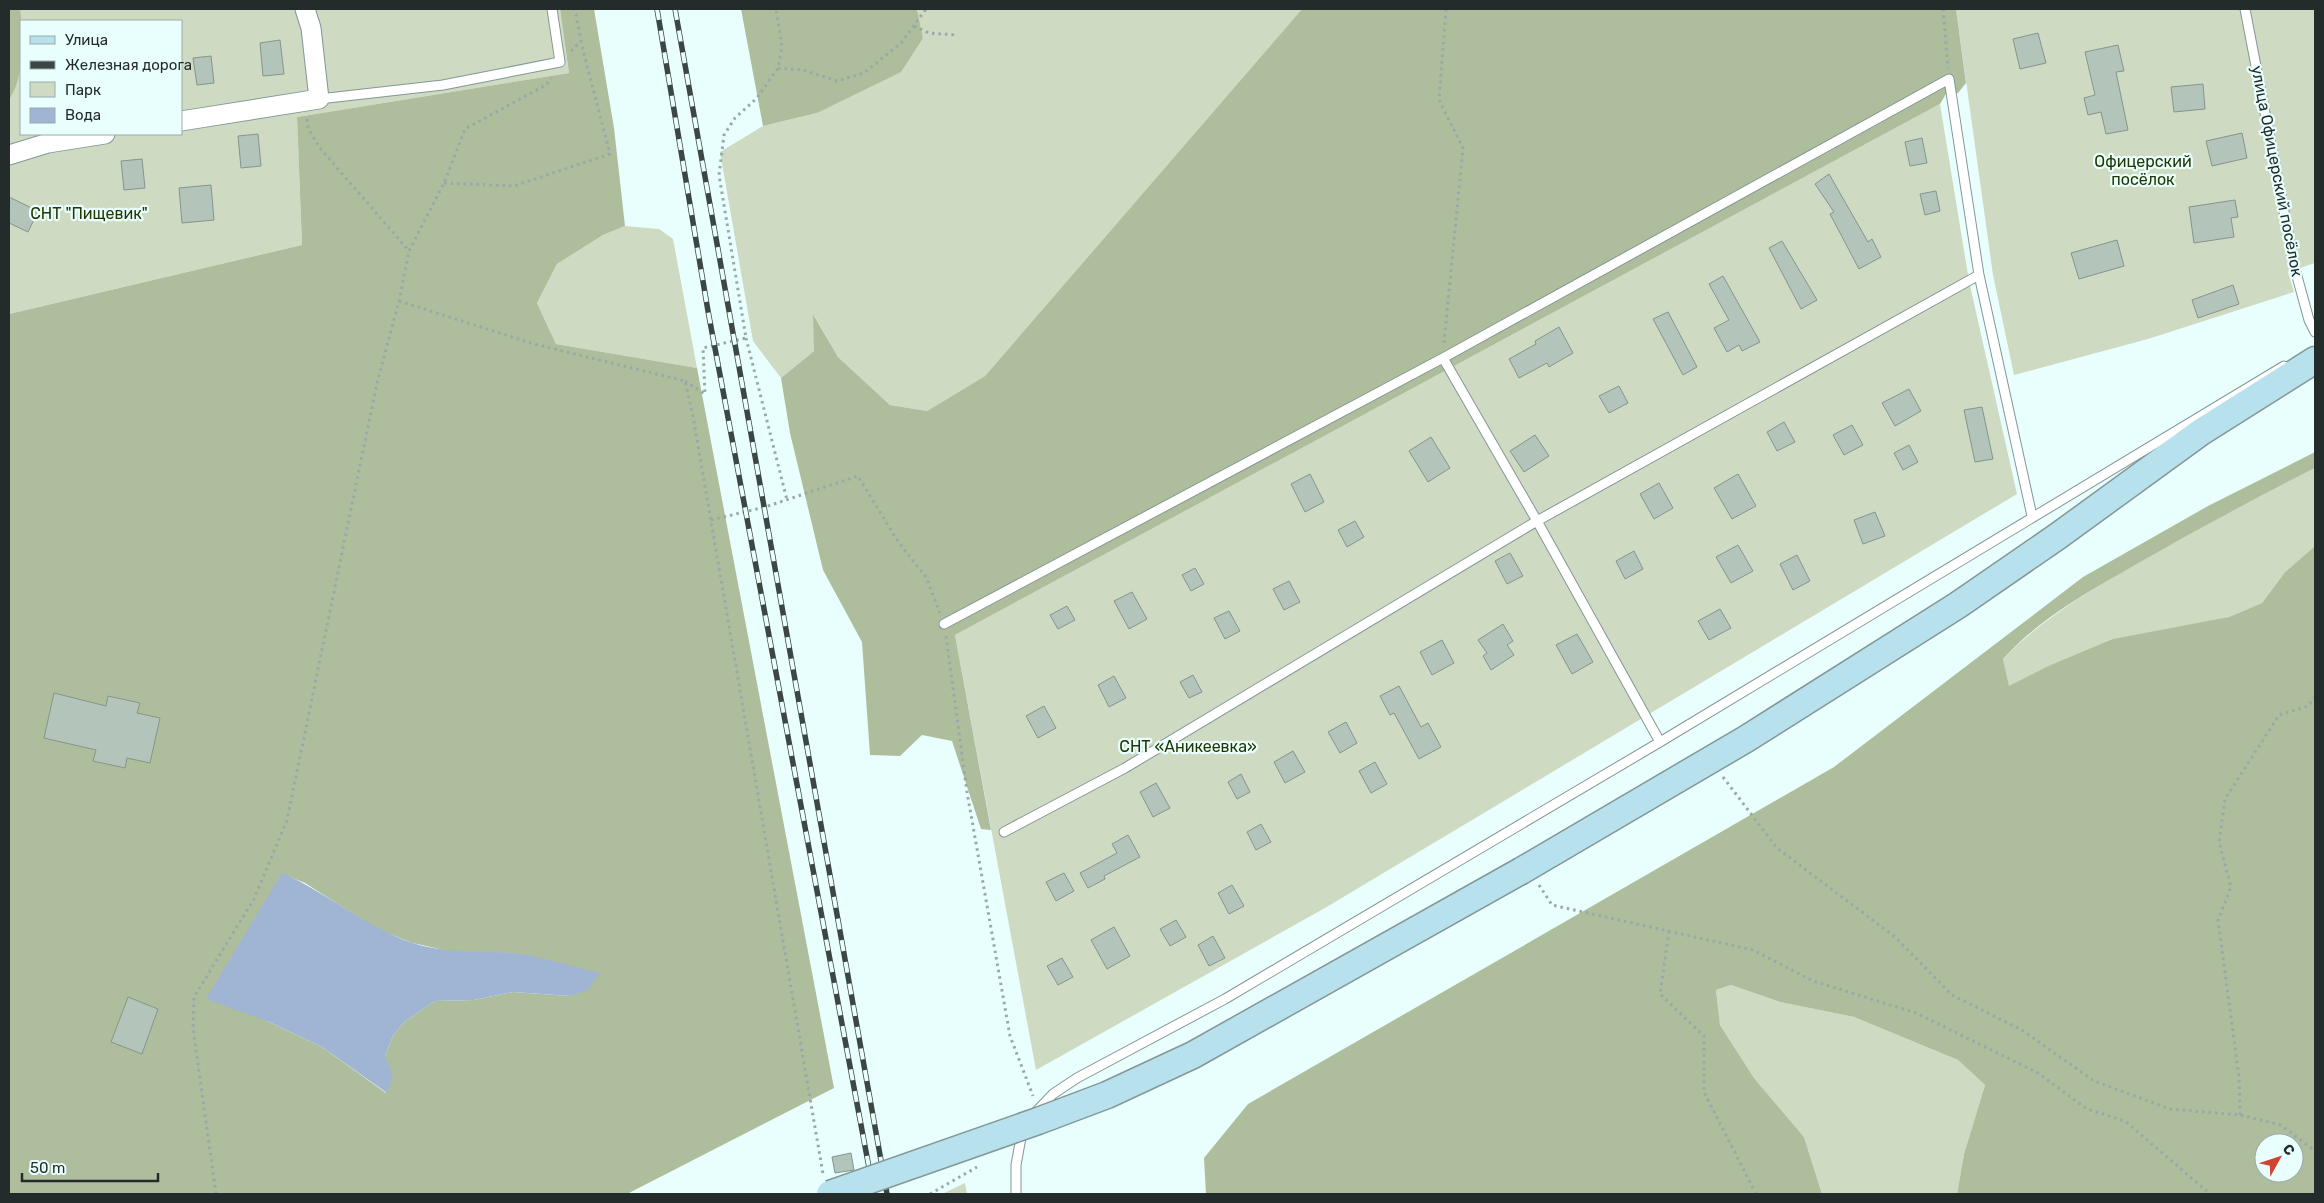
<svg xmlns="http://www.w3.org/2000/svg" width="2324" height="1203" viewBox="0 0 2324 1203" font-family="Rubik,sans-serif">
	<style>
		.green { fill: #cfdac2; fill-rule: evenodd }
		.forest { fill: #aebe9c; fill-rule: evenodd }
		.water { fill: #a0b5d4 }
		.building { fill: #b3c4ba; stroke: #85958c }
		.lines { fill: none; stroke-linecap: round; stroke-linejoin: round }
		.lane-casing { stroke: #839796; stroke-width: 11 }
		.street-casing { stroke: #839796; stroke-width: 21 }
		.secondary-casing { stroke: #839796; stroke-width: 29 }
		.path { stroke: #98a9a7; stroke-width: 3; stroke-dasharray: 2.5 4; stroke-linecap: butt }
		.lane { stroke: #fff; stroke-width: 9 }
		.street { stroke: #fff; stroke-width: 19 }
		.secondary { stroke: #b7e1ed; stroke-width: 26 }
		.rail-casing { stroke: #3c4645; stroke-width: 5.5 }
		.rail { stroke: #e9fffd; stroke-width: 4; stroke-dasharray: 11; stroke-linecap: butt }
		.secondary-bridge-casing { stroke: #839796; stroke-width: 29; stroke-linecap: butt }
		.secondary-bridge { stroke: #b7e1ed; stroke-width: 26 }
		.labels { text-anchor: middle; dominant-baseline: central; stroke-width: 4.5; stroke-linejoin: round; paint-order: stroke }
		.park-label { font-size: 16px; fill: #233600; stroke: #e9fffd }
		.street-label { font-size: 16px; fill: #242c2b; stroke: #e9fffd }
	</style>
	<rect width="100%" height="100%" fill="#e9fffd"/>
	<path class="green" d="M 9,9 L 560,9 L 569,73 L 297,117 L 302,245 L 9,314 ZM 21,21 L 181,21 L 181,134 L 21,134 Z
		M 917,9 L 1302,9 L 985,376 L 927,411 L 890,405 L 838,357 L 814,315 L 814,351 L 781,378 L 753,341 L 720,152 L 763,126 L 817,113 L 923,38 Z
		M 1956,9 L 2315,9 L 2315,263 L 2288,272 L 2294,292 L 2148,339 L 2014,375 L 1993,275 Z
		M 1940,104 L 1969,281 L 2017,494 L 1325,908 L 1036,1070 L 955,635 Z
		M 625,226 L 659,229 L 673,239 L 697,368 L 556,344 L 537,303 L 557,264 L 603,235 Z
		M 2315,468 L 2315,546 L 2285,572 L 2262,603 L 2229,617 L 2046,667 L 2009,687 L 2003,659 C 2043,618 2089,591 2138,563 C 2196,529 2256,498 2315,468 Z
		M 1731,985 L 1780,1002 L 1854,1017 L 1958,1060 L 1985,1085 L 1964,1154 L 1957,1194 L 1822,1194 L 1804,1137 L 1754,1078 L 1720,1025 L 1716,990 Z
		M 965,1183 L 967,1194 L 942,1194 Z"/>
	<path class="forest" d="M 9,9 L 20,9 C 24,35 25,76 9,100 Z
		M 560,9 L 594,9 L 614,128 L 625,226 L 603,235 L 557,264 L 537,303 L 556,344 L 697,368 L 834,1088 L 627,1194 L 9,1194 L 9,314 L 302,245 L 297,117 L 569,73 ZM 282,874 L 305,883 L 377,929 L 413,943 L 452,952 L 512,953 L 570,996 L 513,992 L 474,1000 L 435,1001 L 404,1022 L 393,1036 L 385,1056 L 386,1093 L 322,1047 L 267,1021 Z
		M 741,9 L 917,9 L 923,38 L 901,72 L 817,113 L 763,126 Z
		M 1302,9 L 1956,9 L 1966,83 L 1958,93 L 1946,94 L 1940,104 L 955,635 L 991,830 L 981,829 L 952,741 L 922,735 L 900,756 L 870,755 L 862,642 L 823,570 L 790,433 L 781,378 L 814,351 L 813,314 L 838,357 L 890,405 L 927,411 L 985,376 Z
		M 2315,452 L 2315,468 C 2254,499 2194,531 2135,565 C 2088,592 2040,618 2003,659 L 2009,686 L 2046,667 L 2113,639 L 2229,617 L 2262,603 L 2285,572 L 2315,546 L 2315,1194 L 1957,1194 L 1964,1154 L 1985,1085 L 1958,1060 L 1854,1017 L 1780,1002 L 1731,985 L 1716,990 L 1720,1025 L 1754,1078 L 1804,1137 L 1822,1194 L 1206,1194 L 1204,1158 L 1248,1104 L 1834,767 L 2083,577 L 2208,506 ZM 2264,1143 L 2294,1143 L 2294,1173 L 2264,1173 Z"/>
	<path class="water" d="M 282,873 C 328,893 365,927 413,943 C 447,954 476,950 511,953 C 538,955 573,967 600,973 L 588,990 L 570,996 L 513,992 L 474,1000 L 435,1001 L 404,1022 L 393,1036 L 385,1056 L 393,1075 L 387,1093 L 322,1047 L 267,1021 L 206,999 Z"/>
	<path class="building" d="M 2038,33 L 2046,63 L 2020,69 L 2013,39 Z
		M 280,40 L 284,74 L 263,76 L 260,43 Z
		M 2118,45 L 2124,71 L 2116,72 L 2128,130 L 2106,134 L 2101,112 L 2088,115 L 2084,98 L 2095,95 L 2085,52 Z
		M 211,56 L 214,83 L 197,85 L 193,58 Z
		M 2203,84 L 2205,109 L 2174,112 L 2171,87 Z
		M 2242,133 L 2247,158 L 2212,166 L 2206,141 Z
		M 258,134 L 261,166 L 241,168 L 238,136 Z
		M 1922,138 L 1927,163 L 1910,166 L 1905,142 Z
		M 142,159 L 145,188 L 124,190 L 121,161 Z
		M 1829,174 L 1868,242 L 1872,239 L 1881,257 L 1859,269 L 1830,214 L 1834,212 L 1815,184 Z
		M 211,185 L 214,220 L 182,223 L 179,188 Z
		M 1936,191 L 1940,211 L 1925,215 L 1920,194 Z
		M 9,197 L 38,211 L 28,232 L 9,223 Z
		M 2235,200 L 2238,217 L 2231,218 L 2234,237 L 2194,243 L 2189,207 Z
		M 2117,240 L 2124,266 L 2079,279 L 2071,253 Z
		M 1782,241 L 1817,300 L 1801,309 L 1769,248 Z
		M 1723,276 L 1760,342 L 1742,351 L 1739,345 L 1727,352 L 1714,328 L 1729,320 L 1709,284 Z
		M 2233,285 L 2239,304 L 2198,318 L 2192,300 Z
		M 1668,312 L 1697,367 L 1683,375 L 1653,319 Z
		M 1559,327 L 1573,353 L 1549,367 L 1547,363 L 1519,378 L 1509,359 L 1536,344 L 1535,341 Z
		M 1619,386 L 1628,403 L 1609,413 L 1599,396 Z
		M 1909,389 L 1921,411 L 1895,426 L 1882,403 Z
		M 1982,407 L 1993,459 L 1975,462 L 1964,410 Z
		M 1784,422 L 1795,442 L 1777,451 L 1767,432 Z
		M 1852,425 L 1863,445 L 1844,455 L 1833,435 Z
		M 1535,435 L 1549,456 L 1524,472 L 1510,451 Z
		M 1431,437 L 1450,468 L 1428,482 L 1409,451 Z
		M 1909,445 L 1918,462 L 1903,470 L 1894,453 Z
		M 1310,474 L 1324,502 L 1305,512 L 1291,484 Z
		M 1738,474 L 1756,506 L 1732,519 L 1714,488 Z
		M 1659,483 L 1673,508 L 1654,519 L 1640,494 Z
		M 1875,512 L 1885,536 L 1863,544 L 1854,520 Z
		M 1355,521 L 1364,537 L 1347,547 L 1338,530 Z
		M 1738,545 L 1753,571 L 1731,583 L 1716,557 Z
		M 1634,551 L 1643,569 L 1625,579 L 1616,561 Z
		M 1510,553 L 1523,576 L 1507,584 L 1495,561 Z
		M 1797,555 L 1810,581 L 1793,590 L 1780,564 Z
		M 1195,568 L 1204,584 L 1191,591 L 1182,575 Z
		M 1289,581 L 1300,602 L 1284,610 L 1273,589 Z
		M 1132,592 L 1147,619 L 1129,629 L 1114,601 Z
		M 1067,606 L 1075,620 L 1058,629 L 1050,615 Z
		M 1720,609 L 1731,628 L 1709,640 L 1698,621 Z
		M 1229,611 L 1240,631 L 1225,639 L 1214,618 Z
		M 1503,624 L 1513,641 L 1507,645 L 1514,655 L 1491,670 L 1483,656 L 1487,653 L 1478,640 Z
		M 1577,634 L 1593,662 L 1572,674 L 1556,645 Z
		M 1442,640 L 1454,663 L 1432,675 L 1420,652 Z
		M 1193,675 L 1202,692 L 1189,698 L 1180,682 Z
		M 1114,676 L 1126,698 L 1109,707 L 1098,685 Z
		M 1399,686 L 1421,727 L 1428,723 L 1441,747 L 1419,759 L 1394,713 L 1390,715 L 1380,696 Z
		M 54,693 L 106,706 L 108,696 L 140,703 L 137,713 L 160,718 L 150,763 L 127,758 L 125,768 L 93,761 L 96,750 L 44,738 Z
		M 1044,706 L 1056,728 L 1038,738 L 1026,716 Z
		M 1346,722 L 1357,743 L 1340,753 L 1328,732 Z
		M 1293,751 L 1305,772 L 1285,783 L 1274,762 Z
		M 1375,762 L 1387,784 L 1371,793 L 1359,771 Z
		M 1241,774 L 1250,792 L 1237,799 L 1228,782 Z
		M 1156,783 L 1170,808 L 1153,817 L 1140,792 Z
		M 1261,824 L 1271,842 L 1256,850 L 1247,832 Z
		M 1128,835 L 1140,857 L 1104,876 L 1105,879 L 1088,888 L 1080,873 L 1117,853 L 1112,844 Z
		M 1064,873 L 1074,891 L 1056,901 L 1046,882 Z
		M 1232,885 L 1244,906 L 1229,914 L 1218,893 Z
		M 1176,920 L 1186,937 L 1170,946 L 1160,929 Z
		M 1114,927 L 1130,956 L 1107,969 L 1091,940 Z
		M 1213,936 L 1225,958 L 1209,966 L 1198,945 Z
		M 1062,958 L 1073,977 L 1058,985 L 1047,966 Z
		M 128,997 L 158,1009 L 142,1054 L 111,1042 Z
		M 851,1153 L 854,1170 L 835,1173 L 832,1157 Z"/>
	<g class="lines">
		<g class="lane-casing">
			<path id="lane" d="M 2245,9 L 2295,269 L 2309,320 L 2315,332
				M 319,99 L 443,85 L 560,62 L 552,9
				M 1443,358 L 1537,521 L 1660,742
				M 944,624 L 1443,358 L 1949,79 L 1979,275 L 2032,516
				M 1004,832 L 1125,768 L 1537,521 L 1979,275
				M 1033,1115 L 1053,1094 L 1077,1078 L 1225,999 L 1660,742 L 2284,366
				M 1016,1194 L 1016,1165 L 1022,1132"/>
		</g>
		<g class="street-casing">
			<path id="street" d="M 181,121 L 319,99 L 311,28 L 305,9
				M 9,155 L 48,143 L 105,134"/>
		</g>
		<g class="secondary-casing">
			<path id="secondary" d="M 1521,871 L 1746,739 L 1958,605 L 2058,536 L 2201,432 L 2315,360"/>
		</g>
		<path class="path" d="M 1943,9 L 1948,68
			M 914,26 L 929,33 L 956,35
			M 571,51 L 581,41 L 575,9
			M 778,68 L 803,70 L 837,81 L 864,73 L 901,43 L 926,9
			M 307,119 L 308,128 L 319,147 L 409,251
			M 444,183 L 514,186 L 610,154 L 581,42
			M 399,301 L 534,344 L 685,381 L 693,416 L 823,1174
			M 746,338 L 787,500
			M 1444,343 L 1463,148 L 1439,100 L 1446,9
			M 685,381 L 705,394 L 703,348 L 746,338 L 719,175 L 724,135 L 735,118 L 757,98 L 778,68 L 782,47 L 776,9
			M 711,520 L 765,507 L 858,476 L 899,543 L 926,577 L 940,613
			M 946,636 L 967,792 L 1010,1036 L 1033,1096
			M 1723,777 L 1777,848 L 1895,937 L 1952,995 L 2022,1030 L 2094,1081 L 2170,1109 L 2240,1115 L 2281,1125 L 2315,1151
			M 1539,885 L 1552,905 L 1753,950 L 1813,981 L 1916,1013 L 2038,1073 L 2087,1109 L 2125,1121 L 2210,1194
			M 1669,931 L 1660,994 L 1704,1036 L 1704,1092 L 1756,1194
			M 2240,1115 L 2239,1077 L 2218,920 L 2231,887 L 2219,842 L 2225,799 L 2279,715 L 2308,706 L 2315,697
			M 216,1194 L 193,1028 L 194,997 L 254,899 L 287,820 L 377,383 L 399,301 L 409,251 L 444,183 L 465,129 L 546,85 L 551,78
			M 930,1194 L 977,1167"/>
		<use href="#lane" class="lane"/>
		<use href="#street" class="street"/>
		<use href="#secondary" class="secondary"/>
		<g class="rail-casing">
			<path id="rail" d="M 657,9 L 708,311 L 874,1194
				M 675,9 L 887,1194"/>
		</g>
		<use href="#rail" class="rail"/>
		<g class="secondary-bridge-casing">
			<path id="secondary-bridge" d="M 830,1194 L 1038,1121 L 1107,1095 L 1193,1055 L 1521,871"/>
		</g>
		<use href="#secondary-bridge" class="secondary-bridge"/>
	</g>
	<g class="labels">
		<g class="park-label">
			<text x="2143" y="161">Офицерский<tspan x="2143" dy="18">посёлок</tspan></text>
			<text x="89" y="213">СНТ "Пищевик"</text>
			<text x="1188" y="746">СНТ «Аникеевка»</text>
		</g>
		<g class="street-label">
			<text transform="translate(2277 171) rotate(79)">улица Офицерский посёлок</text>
		</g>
	</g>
	<rect width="2324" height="1203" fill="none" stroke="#242c2b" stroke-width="20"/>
	<rect x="20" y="20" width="162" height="115" fill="#e9fffd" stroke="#9aaba9"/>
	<rect x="30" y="36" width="25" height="8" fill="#b7e1ed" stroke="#9aaba9"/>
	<text x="65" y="45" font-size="15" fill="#242c2b">Улица</text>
	<rect x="30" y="61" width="25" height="8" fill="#3c4645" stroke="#9aaba9"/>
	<text x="65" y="70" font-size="15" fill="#242c2b">Железная дорога</text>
	<rect x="30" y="82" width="25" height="15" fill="#cfdac2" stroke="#9aaba9"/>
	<text x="65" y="95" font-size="15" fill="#242c2b">Парк</text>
	<rect x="30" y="108" width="25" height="15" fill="#a0b5d4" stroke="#9aaba9"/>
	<text x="65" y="120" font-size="15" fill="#242c2b">Вода</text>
	<g transform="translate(2279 1158) rotate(50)"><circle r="24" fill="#e9fffd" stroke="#9aaba9"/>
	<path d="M0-4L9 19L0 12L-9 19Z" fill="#d04431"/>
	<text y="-8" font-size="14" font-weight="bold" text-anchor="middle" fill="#242c2b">С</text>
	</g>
	<path d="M22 1173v8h136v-8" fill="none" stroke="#242c2b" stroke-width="2.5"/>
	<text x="30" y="1173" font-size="15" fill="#242c2b" stroke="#e9fffd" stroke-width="4" paint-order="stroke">50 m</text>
</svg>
